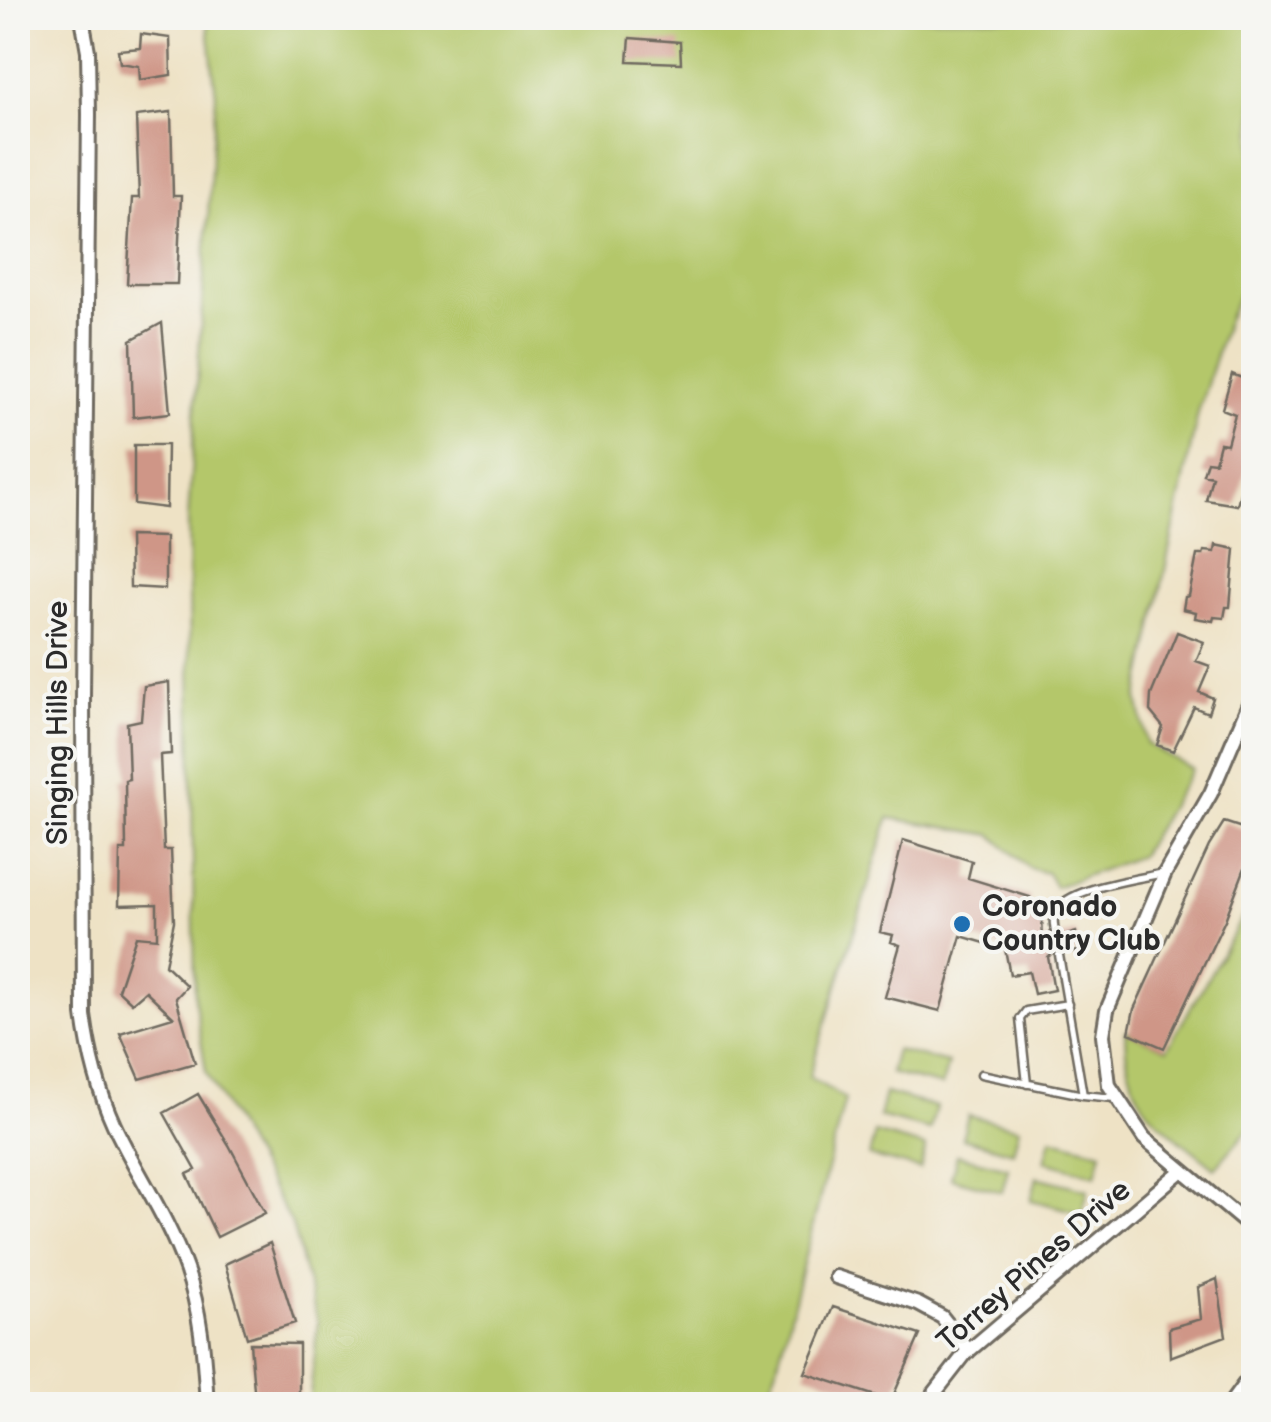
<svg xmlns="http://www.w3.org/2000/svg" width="1271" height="1422" viewBox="0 0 1271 1422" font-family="'Balsamiq Sans',sans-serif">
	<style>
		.green { fill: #b4c76a; stroke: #70794a; stroke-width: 2.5 }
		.building { fill: #cf9687 }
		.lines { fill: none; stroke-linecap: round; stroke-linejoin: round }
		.lane-casing { stroke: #6f6b61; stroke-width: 11 }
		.street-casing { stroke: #6f6b61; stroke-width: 18 }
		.lane { stroke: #fff; stroke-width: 6 }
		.street { stroke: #fff; stroke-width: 12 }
		.poi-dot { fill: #1f6fb2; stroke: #f6f6f2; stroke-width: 4 }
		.labels { text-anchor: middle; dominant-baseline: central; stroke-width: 8; stroke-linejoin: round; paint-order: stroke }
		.street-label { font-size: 30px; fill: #2b2b2b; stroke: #f6f6f2 }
		.poi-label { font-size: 30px; font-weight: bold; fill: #2b2b2b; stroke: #f6f6f2; text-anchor: start }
	</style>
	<rect width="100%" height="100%" fill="#f6f6f2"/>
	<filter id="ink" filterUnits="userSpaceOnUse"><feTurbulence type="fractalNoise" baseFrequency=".01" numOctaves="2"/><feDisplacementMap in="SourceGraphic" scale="20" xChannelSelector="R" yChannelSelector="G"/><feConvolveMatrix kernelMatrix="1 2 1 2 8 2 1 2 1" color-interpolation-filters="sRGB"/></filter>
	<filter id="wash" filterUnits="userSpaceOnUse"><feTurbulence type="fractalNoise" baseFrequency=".0048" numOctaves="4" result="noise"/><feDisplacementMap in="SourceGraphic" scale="40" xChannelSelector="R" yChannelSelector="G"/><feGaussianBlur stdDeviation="2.25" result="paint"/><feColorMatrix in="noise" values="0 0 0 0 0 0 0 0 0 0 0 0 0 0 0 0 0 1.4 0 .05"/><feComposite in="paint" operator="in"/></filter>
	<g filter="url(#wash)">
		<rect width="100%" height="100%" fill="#eee2c5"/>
		<path class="green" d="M 207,18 L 1253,18 L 1253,264 L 1227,320 L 1198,413 L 1138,698 L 1147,744 L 1192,769 L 1140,856 L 1055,887 L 1047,873 L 1029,868 L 992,835 L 889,818 L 809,1077 L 845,1099 L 776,1370 L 762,1404 L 309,1404 L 318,1323 L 292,1225 L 206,1072 L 195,1002 L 188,519 L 216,95 Z
			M 1253,904 L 1253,1124 L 1215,1168 C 1160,1123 1125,1108 1125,1031 L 1167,1049 L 1245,913 Z
			M 896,1050 L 948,1063 L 942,1086 L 890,1073 Z
			M 885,1093 L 936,1107 L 930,1130 L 879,1117 Z
			M 968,1115 L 1019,1128 L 1013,1152 L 962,1138 Z
			M 875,1133 L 926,1147 L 920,1169 L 869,1156 Z
			M 1051,1138 L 1102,1152 L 1096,1175 L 1045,1161 Z
			M 957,1155 L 1008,1168 L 1002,1192 L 951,1178 Z
			M 1037,1177 L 1088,1190 L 1082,1213 L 1031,1200 Z"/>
		<g id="blocks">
			<path class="building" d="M 141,34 L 170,38 L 171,75 L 140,80 L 139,66 L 120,63 L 118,50 L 140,48 Z
				M 630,38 L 680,42 L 681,63 L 628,61 Z
				M 171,112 L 173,196 L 181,196 L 177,284 L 127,284 L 132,198 L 139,198 L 136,116 Z
				M 162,323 L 170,413 L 133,417 L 131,340 Z
				M 1232,374 L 1254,383 L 1254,438 L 1237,505 L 1206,500 L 1212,476 L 1203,474 L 1207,461 L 1215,462 L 1220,443 L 1227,444 L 1235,414 L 1222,409 Z
				M 134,445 L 167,445 L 166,508 L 134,504 Z
				M 129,536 L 165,537 L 165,589 L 130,587 Z
				M 1216,545 L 1235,549 L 1230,607 L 1226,607 L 1224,618 L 1214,617 L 1213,621 L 1195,618 L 1196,612 L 1183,609 L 1185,597 L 1189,596 L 1197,555 L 1203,555 L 1204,551 L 1215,552 Z
				M 1177,632 L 1204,642 L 1196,661 L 1210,666 L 1199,692 L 1213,698 L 1208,713 L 1194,707 L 1173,751 L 1157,745 L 1163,727 L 1150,711 L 1151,695 Z
				M 169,682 L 171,754 L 160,755 L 164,850 L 171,850 L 174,921 L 165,965 L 187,986 L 176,998 L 195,1063 L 140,1079 L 120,1033 L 173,1017 L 146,991 L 132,1003 L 118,990 L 136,936 L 157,938 L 157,904 L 119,905 L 120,850 L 126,850 L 125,780 L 129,779 L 127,723 L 141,720 L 144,686 Z
				M 1224,822 L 1254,832 L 1254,844 L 1225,920 L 1164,1048 L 1129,1033 L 1134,1009 L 1209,846 Z
				M 903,840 L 972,861 L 968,878 L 1030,897 L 1026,912 L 1042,917 L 1043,941 L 1049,939 L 1058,943 L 1063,936 L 1076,932 L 1079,951 L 1066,953 L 1057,949 L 1048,957 L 1054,990 L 1034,994 L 1029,972 L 1010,975 L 1005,949 L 961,936 L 940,1011 L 885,997 L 900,945 L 891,942 L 893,935 L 880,932 Z
				M 198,1094 L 229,1145 L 265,1213 L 217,1237 L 187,1174 L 196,1170 L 164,1113 Z
				M 270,1243 L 295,1323 L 247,1338 L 225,1264 Z
				M 1217,1279 L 1226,1336 L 1170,1357 L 1169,1328 L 1201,1319 L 1198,1287 Z
				M 833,1307 L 920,1335 L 891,1401 L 805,1373 Z
				M 250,1343 L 299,1344 L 299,1399 L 255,1401 Z"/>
		</g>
	</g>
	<g filter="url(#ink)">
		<use href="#blocks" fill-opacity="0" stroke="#6f6b61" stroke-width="2.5"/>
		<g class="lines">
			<g class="lane-casing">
				<path id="lane" d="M 1056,937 C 1054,926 1051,917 1059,907 C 1075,887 1138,879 1164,873
					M 1059,955 L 1083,1095 L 1114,1098
					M 981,1074 L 1083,1095
					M 1027,1084 L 1020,1019 L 1026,1011 L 1068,1004"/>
			</g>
			<g class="street-casing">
				<path id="street" d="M 82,18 L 88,51 L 89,114 L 83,695 L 84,1015 C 89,1053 98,1090 114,1125 C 137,1174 168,1218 186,1269 C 202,1314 204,1358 207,1404
					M 1254,692 L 1211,793 L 1165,873 L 1107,1010 L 1103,1035 L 1109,1085 L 1144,1138 L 1254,1230
					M 836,1277 L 918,1304 L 942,1317 L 969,1351
					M 926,1404 L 965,1354 L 1182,1170
					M 1230,1404 L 1254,1371"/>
			</g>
			<use href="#lane" class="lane"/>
			<use href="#street" class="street"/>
		</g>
	</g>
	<circle class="poi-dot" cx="962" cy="924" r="10"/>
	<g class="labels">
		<g class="street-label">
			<text transform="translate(58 723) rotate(-90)">Singing Hills Drive</text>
			<text transform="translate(1034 1266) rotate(-41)">Torrey Pines Drive</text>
		</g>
		<g class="poi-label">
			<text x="982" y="907">Coronado<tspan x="982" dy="34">Country Club</tspan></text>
		</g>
	</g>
	<rect width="1271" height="1422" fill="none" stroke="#f6f6f2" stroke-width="60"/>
</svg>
